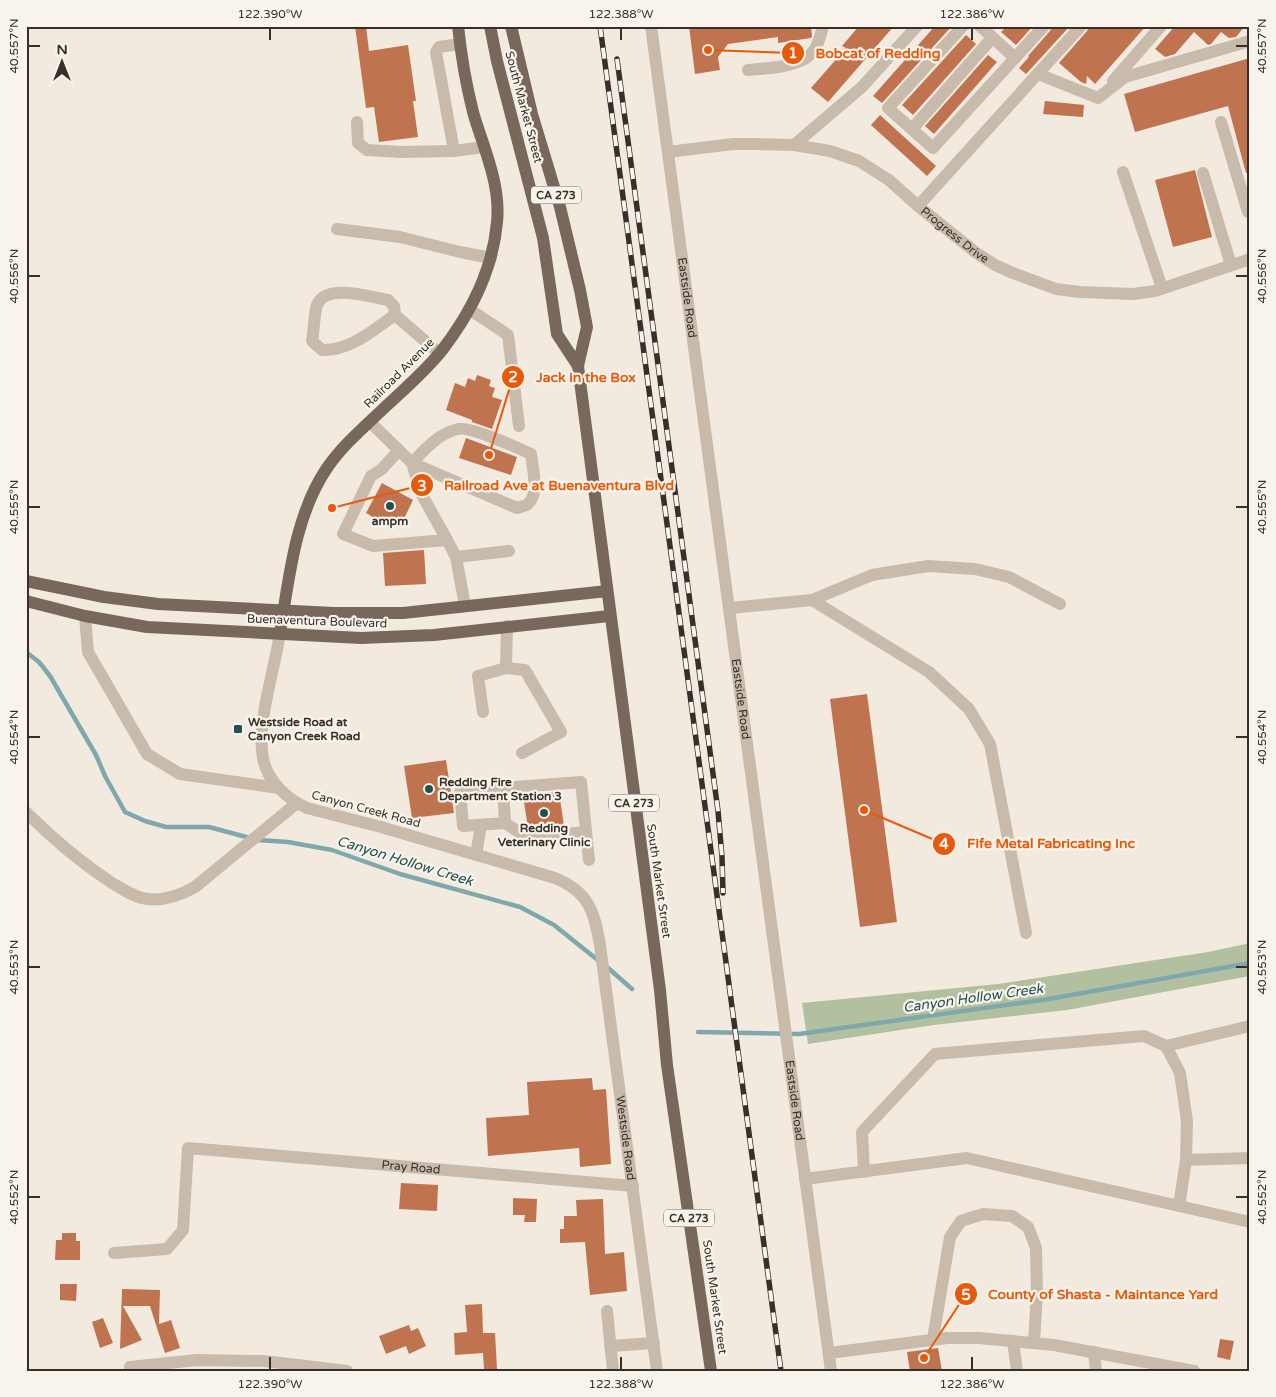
<svg xmlns="http://www.w3.org/2000/svg" width="1276" height="1397" viewBox="0 0 1276 1397" font-family="'Varela Round',sans-serif">
	<style>
		.green { fill: #b3c09f }
		.lines { fill: none; stroke-linecap: round; stroke-linejoin: round }
		.stream { stroke: #7fa8ad; stroke-width: 4.5 }
		.building { fill: #bf734f }
		.minor { stroke: #c9bbab; stroke-width: 12 }
		.major { stroke: #78685c; stroke-width: 12 }
		.rail-casing { stroke: #372f2a; stroke-width: 5.5 }
		.rail { stroke: #f9f4eb; stroke-width: 4; stroke-dasharray: 11; stroke-linecap: butt }
		.ticks { fill: none; stroke: #372f2a; stroke-width: 2 }
		.poi-dot { fill: #214f57; stroke: #f9f4eb; stroke-width: 2 }
		.labels { text-anchor: middle; dominant-baseline: central; stroke-width: 4.5; stroke-linejoin: round; paint-order: stroke }
		.shield { fill: #f9f4eb; stroke: #716a64; stroke-width: 1 }
		.shield-label { font-size: 11px; font-weight: bold; fill: #372f2a }
		.street-label { font-size: 12px; fill: #372f2a; stroke: #f9f4eb }
		.poi-label { font-size: 12px; font-weight: bold; fill: #372f2a; stroke: #f9f4eb }
		.water-label { font-size: 14px; font-style: italic; fill: #214f57; stroke: #f9f4eb }
		.leader { fill: none; stroke: #e8590c; stroke-width: 2 }
		.callout-dot { fill: #e8590c; stroke: #f9f4eb; stroke-width: 2 }
		.mark-label { font-size: 15px; text-anchor: middle; font-weight: bold; fill: #fff }
		.callout-label { font-size: 14px; text-anchor: middle; font-weight: bold; fill: #e8590c; stroke: #f9f4eb; stroke-width: 4.5; stroke-linejoin: round; paint-order: stroke }
		.neatline { fill: none; stroke: #372f2a; stroke-width: 2 }
		.ticks-label { font-size: 12px; text-anchor: middle; fill: #372f2a }
	</style>
	<rect width="100%" height="100%" fill="#f2eadf"/>
	<path class="green" d="M 1250,943 L 1250,976 L 1067,1010 L 934,1025 L 808,1044 L 802,1003 L 998,984 L 1208,952 Z"/>
	<g class="lines">
		<path class="stream" d="M 26,652 L 39,662 L 50,676 L 96,755 L 105,776 L 125,812 L 145,821 L 166,827 L 209,827 L 250,838
			M 258,840 L 288,842 L 332,850 L 400,874 L 520,907 L 554,925 L 599,961
			M 607,967 L 632,989
			M 698,1032 L 799,1034 L 1049,999 L 1250,963"/>
	</g>
	<path class="building" d="M 355,26 L 366,26 L 369,51 L 408,45 L 416,101 L 413,101 L 418,137 L 379,142 L 374,107 L 366,108 Z
		M 689,26 L 811,26 L 812,36 L 811,38 L 778,43 L 778,37 L 728,44 L 718,57 L 720,70 L 695,74 Z
		M 859,26 L 894,26 L 828,102 L 811,88 L 846,48 L 842,46 Z
		M 935,26 L 952,26 L 882,103 L 873,96 Z
		M 1007,26 L 1033,26 L 1016,45 L 1001,32 Z
		M 1052,26 L 1070,26 L 1026,74 L 1019,68 L 1029,57 L 1028,56 L 1050,31 Z
		M 1089,26 L 1146,26 L 1095,84 L 1087,76 L 1086,84 L 1081,82 L 1059,63 L 1087,31 Z
		M 1175,26 L 1245,26 L 1236,37 L 1229,38 L 1221,32 L 1211,44 L 1208,45 L 1194,32 L 1175,54 L 1165,57 L 1155,49 Z
		M 966,35 L 976,44 L 913,115 L 902,105 Z
		M 988,55 L 997,62 L 934,134 L 925,126 Z
		M 1250,58 L 1250,172 L 1246,173 L 1228,106 L 1135,132 L 1124,94 Z
		M 1045,101 L 1084,105 L 1083,117 L 1043,114 Z
		M 880,115 L 936,166 L 927,176 L 871,125 Z
		M 1195,170 L 1212,237 L 1173,247 L 1155,180 Z
		M 477,375 L 491,380 L 489,386 L 495,388 L 492,397 L 502,400 L 492,429 L 472,422 L 472,420 L 446,410 L 455,383 L 465,387 L 468,378 L 475,381 Z
		M 466,438 L 517,457 L 511,475 L 459,458 Z
		M 382,483 L 413,500 L 402,523 L 390,527 L 366,513 Z
		M 424,550 L 426,584 L 385,586 L 383,553 Z
		M 867,694 L 897,922 L 860,927 L 830,699 Z
		M 446,760 L 454,813 L 412,818 L 404,766 Z
		M 559,792 L 564,826 L 530,830 L 528,828 L 523,795 Z
		M 592,1078 L 593,1090 L 606,1089 L 611,1164 L 580,1167 L 579,1148 L 488,1156 L 486,1118 L 529,1115 L 527,1082 Z
		M 401,1183 L 438,1185 L 437,1211 L 399,1209 Z
		M 513,1198 L 537,1199 L 536,1222 L 524,1222 L 525,1215 L 513,1215 Z
		M 603,1199 L 605,1254 L 624,1252 L 627,1291 L 590,1295 L 585,1242 L 560,1243 L 560,1229 L 564,1229 L 564,1216 L 577,1216 L 576,1200 Z
		M 62,1233 L 76,1233 L 76,1241 L 80,1241 L 80,1260 L 55,1260 L 56,1240 L 62,1240 Z
		M 60,1284 L 77,1284 L 76,1301 L 60,1300 Z
		M 122,1289 L 160,1290 L 159,1324 L 171,1320 L 180,1348 L 165,1353 L 150,1306 L 123,1306 L 142,1340 L 120,1349 Z
		M 482,1304 L 483,1333 L 495,1333 L 497,1369 L 484,1369 L 483,1353 L 455,1355 L 454,1333 L 467,1332 L 465,1305 Z
		M 103,1318 L 113,1343 L 100,1348 L 92,1322 Z
		M 409,1325 L 411,1331 L 418,1328 L 426,1346 L 409,1354 L 406,1346 L 386,1354 L 379,1336 Z
		M 1220,1339 L 1234,1341 L 1230,1360 L 1217,1357 Z
		M 938,1348 L 942,1371 L 910,1371 L 907,1352 Z"/>
	<g class="lines">
		<g class="minor">
			<path id="s1" d="M 651,26 L 831,1371"/>
			<path d="M 963,26 L 888,108 L 933,148 L 1015,58 L 980,26"/>
			<path d="M 1015,58 L 1044,26"/>
			<path d="M 748,70 C 768,68 803,68 815,49 C 819,43 821,33 823,26"/>
			<path d="M 1038,74 L 1098,98 L 1125,77 L 1250,41"/>
			<path d="M 1113,81 L 1161,26"/>
			<path d="M 357,122 L 358,143 L 367,150 L 400,152 L 454,151 L 436,52 L 439,47 L 460,44"/>
			<path d="M 1221,122 L 1248,212"/>
			<path d="M 912,129 L 992,38"/>
			<path d="M 794,145 L 862,87 L 917,26"/>
			<path d="M 454,151 L 484,147"/>
			<path id="s2" d="M 668,152 L 733,144 L 757,144 L 794,145 L 830,151 L 859,161 L 889,180 L 918,206 L 975,252 L 995,265 L 1013,273 L 1056,289 L 1080,292 L 1133,294 L 1155,291 L 1250,259"/>
			<path d="M 1123,172 L 1162,288"/>
			<path d="M 1203,173 L 1231,265"/>
			<path d="M 918,206 L 1081,26"/>
			<path d="M 337,229 L 400,237 L 460,252 L 491,258"/>
			<path d="M 469,309 L 508,335 L 519,426"/>
			<path d="M 395,315 C 373,330 350,351 322,350 L 312,341 C 314,331 314,314 317,305 C 326,283 370,297 388,300 L 394,306 L 395,315 L 439,353"/>
			<path d="M 370,422 L 412,463 L 517,508 C 520,507 526,506 528,504 C 540,494 532,466 531,454 C 518,448 469,426 458,429 C 439,433 425,449 412,463 L 421,493 L 447,540 L 373,546 L 343,534 L 371,476 L 382,469 L 399,450"/>
			<path d="M 447,540 L 456,557 L 465,606"/>
			<path d="M 456,557 L 509,551"/>
			<path d="M 812,600 L 929,672 L 969,709 L 990,744 L 1026,933"/>
			<path d="M 730,608 L 812,600 L 872,575 L 928,566 L 975,569 L 1009,577 L 1060,604"/>
			<path d="M 85,616 L 88,652 L 147,754 L 180,774 L 279,788"/>
			<path d="M 507,626 L 506,668 L 525,670 L 561,732 L 522,753"/>
			<path id="s3" d="M 280,633 C 275,668 256,725 263,758 C 267,781 287,799 307,808 L 381,827 L 555,878 C 589,892 594,911 600,945 L 657,1371"/>
			<path d="M 483,712 L 478,676 L 506,668"/>
			<path d="M 503,788 L 581,782 L 589,860"/>
			<path d="M 503,788 L 505,823 L 463,826 L 460,792 Z"/>
			<path d="M 26,812 C 53,839 80,862 112,883 C 123,889 135,898 147,899 C 164,901 181,895 195,887 L 297,803"/>
			<path d="M 505,823 L 528,838 L 586,832"/>
			<path d="M 476,855 L 481,825"/>
			<path d="M 1166,1046 L 1250,1026"/>
			<path d="M 1186,1160 L 1250,1158"/>
			<path d="M 864,1172 L 862,1132 L 935,1054 L 1144,1036 L 1166,1046 L 1180,1073 L 1187,1121 L 1186,1160 L 1179,1206"/>
			<path d="M 805,1179 L 967,1158 L 1250,1222"/>
			<path id="s4" d="M 114,1253 L 167,1249 L 183,1230 L 188,1148 L 633,1186"/>
			<path d="M 607,1311 L 613,1371"/>
			<path d="M 933,1339 L 950,1237 L 961,1221 L 983,1214 L 1012,1216 L 1028,1227 L 1036,1248 L 1037,1293 L 1034,1343"/>
			<path d="M 1013,1341 L 1017,1371"/>
			<path d="M 610,1346 L 654,1343"/>
			<path d="M 1094,1352 L 1096,1371"/>
			<path d="M 829,1353 L 947,1338 L 979,1338 L 1054,1345 L 1194,1371"/>
			<path d="M 130,1371 L 130,1367 L 197,1360 L 264,1361 L 347,1371"/>
		</g>
		<path class="major" d="M 490,26 L 497,61 L 543,238 L 557,334 L 578,366
			M 511,26 L 532,114 L 560,207 L 580,290 L 587,327 L 578,366 L 660,990 L 667,1065 L 711,1371
			M 26,581 L 104,597 L 158,604 L 334,613 L 403,613 L 607,591
			M 26,601 L 85,616 L 147,627 L 361,638 L 434,635 L 609,616
			M 280,633 C 289,578 295,515 327,468 C 342,446 363,428 382,410 C 402,391 426,371 443,349 C 472,311 493,269 497,222 C 501,184 483,147 473,112 C 466,84 461,55 458,26"/>
		<g class="rail-casing">
			<path id="rail" d="M 600,26 L 781,1371
				M 617,59 L 718,811 L 722,857 L 723,893"/>
		</g>
		<use href="#rail" class="rail"/>
	</g>
	<path class="ticks" d="M 270,28 L 270,40M 621,28 L 621,40M 972,28 L 972,40M 28,46 L 40,46M 1236,46 L 1248,46M 28,276 L 40,276M 1236,276 L 1248,276M 28,507 L 40,507M 1236,507 L 1248,507M 28,737 L 40,737M 1236,737 L 1248,737M 28,967 L 40,967M 1236,967 L 1248,967M 28,1197 L 40,1197M 1236,1197 L 1248,1197M 270,1357 L 270,1370M 621,1357 L 621,1370M 972,1357 L 972,1370"/>
	<g class="poi-dot">
		<circle cx="390" cy="506" r="5"/>
		<rect x="233" y="724" width="10" height="10" rx="2.5"/>
		<circle cx="429" cy="789" r="5"/>
		<circle cx="544" cy="813" r="5"/>
	</g>
	<g class="labels">
		<g class="shield">
			<rect x="531" y="186.5" width="50" height="17" rx="4"/>
			<rect x="609" y="794.5" width="50" height="17" rx="4"/>
			<rect x="664" y="1209.5" width="50" height="17" rx="4"/>
		</g>
		<g class="shield-label">
			<text x="556" y="195">CA 273</text>
			<text x="634" y="803">CA 273</text>
			<text x="689" y="1218">CA 273</text>
		</g>
		<g class="street-label">
			<text transform="translate(524 107) rotate(75)">South Market Street</text>
			<text stroke="none"><textPath href="#s2" startOffset="315">Progress Drive</textPath></text>
			<text stroke="none"><textPath href="#s1" startOffset="274">Eastside Road</textPath></text>
			<text transform="translate(399 373) rotate(-45)">Railroad Avenue</text>
			<text transform="translate(317 621) rotate(2)">Buenaventura Boulevard</text>
			<text stroke="none"><textPath href="#s1" startOffset="679">Eastside Road</textPath></text>
			<text transform="translate(366 809) rotate(15)">Canyon Creek Road</text>
			<text transform="translate(659 881) rotate(82)">South Market Street</text>
			<text stroke="none"><textPath href="#s1" startOffset="1084">Eastside Road</textPath></text>
			<text stroke="none"><textPath href="#s3" startOffset="734">Westside Road</textPath></text>
			<text stroke="none"><textPath href="#s4" startOffset="384">Pray Road</textPath></text>
			<text transform="translate(715 1297) rotate(82)">South Market Street</text>
		</g>
		<g class="poi-label">
			<text x="390" y="521">ampm</text>
			<text x="248" y="722" text-anchor="start">Westside Road at<tspan x="248" dy="14">Canyon Creek Road</tspan></text>
			<text x="439" y="782" text-anchor="start">Redding Fire<tspan x="439" dy="14">Department Station 3</tspan></text>
			<text x="544" y="828">Redding<tspan x="544" dy="14">Veterinary Clinic</tspan></text>
		</g>
		<g class="water-label">
			<text transform="translate(405 861) rotate(17)">Canyon Hollow Creek</text>
			<text transform="translate(973 998) rotate(-8)">Canyon Hollow Creek</text>
		</g>
	</g>
	<path class="leader" d="M708 50L793 53M489 455L513 377M332 508L422 485M864 810L944 844M924 1358L966 1294"/>
	<g class="callout-dot">
		<circle cx="708" cy="50" r="5"/>
		<circle cx="489" cy="455" r="5"/>
		<circle cx="332" cy="508" r="5"/>
		<circle cx="864" cy="810" r="5"/>
		<circle cx="924" cy="1358" r="5"/>
		<circle cx="793" cy="53" r="12"/>
		<circle cx="513" cy="377" r="12"/>
		<circle cx="422" cy="485" r="12"/>
		<circle cx="944" cy="844" r="12"/>
		<circle cx="966" cy="1294" r="12"/>
	</g>
	<g class="mark-label">
		<text x="793" y="58">1</text>
		<text x="513" y="382">2</text>
		<text x="422" y="491">3</text>
		<text x="944" y="849">4</text>
		<text x="966" y="1300">5</text>
	</g>
	<g class="callout-label">
		<text x="878" y="58">Bobcat of Redding</text>
		<text x="586" y="382">Jack in the Box</text>
		<text x="559" y="490">Railroad Ave at Buenaventura Blvd</text>
		<text x="1051" y="848">Fife Metal Fabricating Inc</text>
		<text x="1103" y="1299">County of Shasta - Maintance Yard</text>
	</g>
	<rect width="1276" height="1397" fill="none" stroke="#f9f4eb" stroke-width="55"/>
	<g transform="translate(62 62)" stroke="#f9f4eb" stroke-width="4" paint-order="stroke">
	<path d="M0-4L9 19L0 12L-9 19Z" fill="#372f2a"/>
	<text y="-8" font-size="14" font-weight="bold" text-anchor="middle" fill="#372f2a">N</text>
	</g>
	<rect x="28" y="28" width="1220" height="1342" class="neatline"/>
	<g class="ticks-label">
		<text x="270" y="18">122.390°W</text>
		<text x="621" y="18">122.388°W</text>
		<text x="972" y="18">122.386°W</text>
		<text transform="translate(14 46) rotate(-90)" y="4">40.557°N</text>
		<text transform="translate(1262 46) rotate(-90)" y="4">40.557°N</text>
		<text transform="translate(14 276) rotate(-90)" y="4">40.556°N</text>
		<text transform="translate(1262 276) rotate(-90)" y="4">40.556°N</text>
		<text transform="translate(14 507) rotate(-90)" y="4">40.555°N</text>
		<text transform="translate(1262 507) rotate(-90)" y="4">40.555°N</text>
		<text transform="translate(14 737) rotate(-90)" y="4">40.554°N</text>
		<text transform="translate(1262 737) rotate(-90)" y="4">40.554°N</text>
		<text transform="translate(14 967) rotate(-90)" y="4">40.553°N</text>
		<text transform="translate(1262 967) rotate(-90)" y="4">40.553°N</text>
		<text transform="translate(14 1197) rotate(-90)" y="4">40.552°N</text>
		<text transform="translate(1262 1197) rotate(-90)" y="4">40.552°N</text>
		<text x="270" y="1388">122.390°W</text>
		<text x="621" y="1388">122.388°W</text>
		<text x="972" y="1388">122.386°W</text>
	</g>
</svg>
